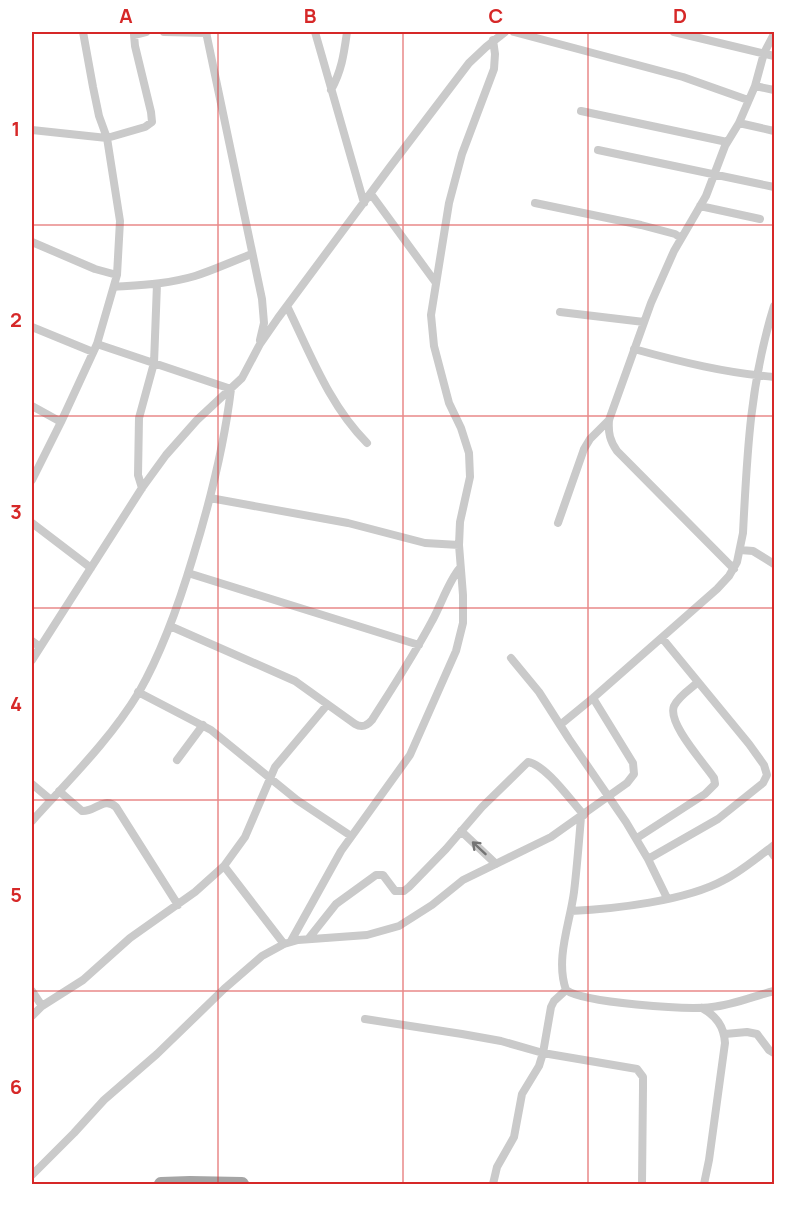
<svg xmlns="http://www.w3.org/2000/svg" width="806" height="1216" viewBox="0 0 806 1216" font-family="Manrope,sans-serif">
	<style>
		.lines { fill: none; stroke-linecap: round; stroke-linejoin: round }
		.street { stroke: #cacaca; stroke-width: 8 }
		.primary { stroke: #a5a5a5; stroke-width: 14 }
		.oneway { stroke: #747474 }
		.grid { fill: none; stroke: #d62828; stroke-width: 1.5; stroke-opacity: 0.55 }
		.neatline { fill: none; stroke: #d62828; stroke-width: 2 }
		.grid-label { font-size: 20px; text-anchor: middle; font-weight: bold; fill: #d62828 }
	</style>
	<rect width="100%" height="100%" fill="#fff"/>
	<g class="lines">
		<path class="street" d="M 164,32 L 207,33
			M 206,32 L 262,299 L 264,323 L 260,340
			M 315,32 L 364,203
			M 514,32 L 683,77 L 748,100
			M 674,32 L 774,56
			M 755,86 L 774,90
			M 331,90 C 342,70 344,53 347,32
			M 581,111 L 727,142
			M 739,123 L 774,131
			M 32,130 L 107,138 L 145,127 L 152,122 L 151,112 L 135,46 L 134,35 L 146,32
			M 598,150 L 774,187
			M 371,194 L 436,283
			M 535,203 L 641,225 L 675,234 L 681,238
			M 700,206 L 760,219
			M 32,242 L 95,269 L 117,275
			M 114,287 C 142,285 168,284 195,276 C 214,270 233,261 252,254
			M 287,306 C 310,353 329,405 367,443
			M 560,312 L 644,322
			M 32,327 L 93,352
			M 634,349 C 681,362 726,373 774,377
			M 32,406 L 61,422
			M 32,480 L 61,422 L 97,344 L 117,275 L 120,221 L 107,138 L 99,116 L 93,87 L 83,32
			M 142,488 L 138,475 L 139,418 L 154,363 L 157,284
			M 210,498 L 348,523 L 425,543 L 459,545
			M 32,523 L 91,568
			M 558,523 L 584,449 L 590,439 L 609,420
			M 740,550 L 753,551 L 774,564
			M 734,569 L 617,451 C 610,441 608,433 609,420 L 651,303 L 674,251 L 706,196 L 725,146 L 739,123 L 755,86 L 764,53 L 774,34
			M 188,573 L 419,645
			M 170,626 L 295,681 L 355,724 C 362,728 367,726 372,720 C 393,687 414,655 432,621 C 441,605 449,580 460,568
			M 32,641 L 40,647
			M 511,658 L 539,692 L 569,739 L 626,822 L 648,859 L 667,898
			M 32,660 L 142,488 L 166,455 L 197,420 L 242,378 L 260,344 L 278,318 L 390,167 L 469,63 L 486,47 L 505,32
			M 138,692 L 211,730 L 297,800 L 351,836
			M 560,725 L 593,698 L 717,589 L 729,576 L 737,562 L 743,533 C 747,454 750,383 774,306
			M 177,760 L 203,725
			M 32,784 L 51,800
			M 59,791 L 82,811 C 95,812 104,796 116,807 L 178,905
			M 581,817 C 579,842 577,867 574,892 C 570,923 555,959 566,990 C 584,1003 687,1010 712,1007 C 733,1005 754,996 774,991
			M 32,821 C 69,780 110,740 139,692 C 163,650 179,604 193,557 C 210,502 224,447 231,389 L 97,344
			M 461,831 L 496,864
			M 637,838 L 705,794 L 715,784 L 714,778 C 704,763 667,723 674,706 C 678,697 690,689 697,683
			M 774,845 L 769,849 L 774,856
			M 648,859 L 718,819 L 763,783 L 767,775 L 764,765 L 749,744 L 662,638
			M 224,866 L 284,944
			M 571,911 C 614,909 686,901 724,880 C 740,872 754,860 769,849
			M 309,938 L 336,904 L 376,875 L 383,875 L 395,891 L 404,891 L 409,887 L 446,849 L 482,807 L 528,762 C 546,765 571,801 584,815
			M 291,941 L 341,851 L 410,755 L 456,651 L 463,623 L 463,595 L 459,545 L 460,522 L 470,477 L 469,453 L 461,428 L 449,403 L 434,346 L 431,315 L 449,203 L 462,154 L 494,69 L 495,54 L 493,40
			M 32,991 L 42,1006
			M 702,1008 C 716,1016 724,1026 725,1043 L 709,1160 L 704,1184
			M 32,1016 L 42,1006 L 83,980 L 130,938 L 195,892 L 224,866 L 245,837 L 275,767 L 327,705
			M 365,1019 L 462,1034 L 501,1041 L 543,1053 L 637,1069 L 643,1077 L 643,1087 L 642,1184
			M 725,1034 L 747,1032 L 757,1034 L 769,1050 L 774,1053
			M 32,1175 L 74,1133 L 104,1100 L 157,1054 L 224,989 L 262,956 L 284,944 L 298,940 L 367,935 L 399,926 L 432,905 L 463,880 L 551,837 L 627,783 L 634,774 L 633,763 L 593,698
			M 493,1184 L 497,1167 L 514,1137 L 522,1094 L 539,1066 L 543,1053 L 551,1007 L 554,1001 L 566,990"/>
		<path class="primary" d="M 161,1184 L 190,1183 L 242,1184"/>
	</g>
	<defs><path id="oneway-shaft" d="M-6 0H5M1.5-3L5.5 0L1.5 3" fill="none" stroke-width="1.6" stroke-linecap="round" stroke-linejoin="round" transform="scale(1.5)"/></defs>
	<use class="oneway" href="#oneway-shaft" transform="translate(479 848) rotate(-137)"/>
	<path class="grid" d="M 218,32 L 218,1184M 403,32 L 403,1184M 588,32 L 588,1184M 32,225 L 774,225M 32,416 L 774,416M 32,608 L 774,608M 32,800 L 774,800M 32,991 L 774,991"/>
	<rect width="806" height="1216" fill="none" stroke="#ffffff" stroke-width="66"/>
	<rect x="33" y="33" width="740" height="1150" class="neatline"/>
	<g class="grid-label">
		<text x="126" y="23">A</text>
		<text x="310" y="23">B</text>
		<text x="496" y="23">C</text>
		<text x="680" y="23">D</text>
		<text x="16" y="136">1</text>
		<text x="16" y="327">2</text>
		<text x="16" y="519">3</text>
		<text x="16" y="711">4</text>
		<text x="16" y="902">5</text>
		<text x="16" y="1094">6</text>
	</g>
</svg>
